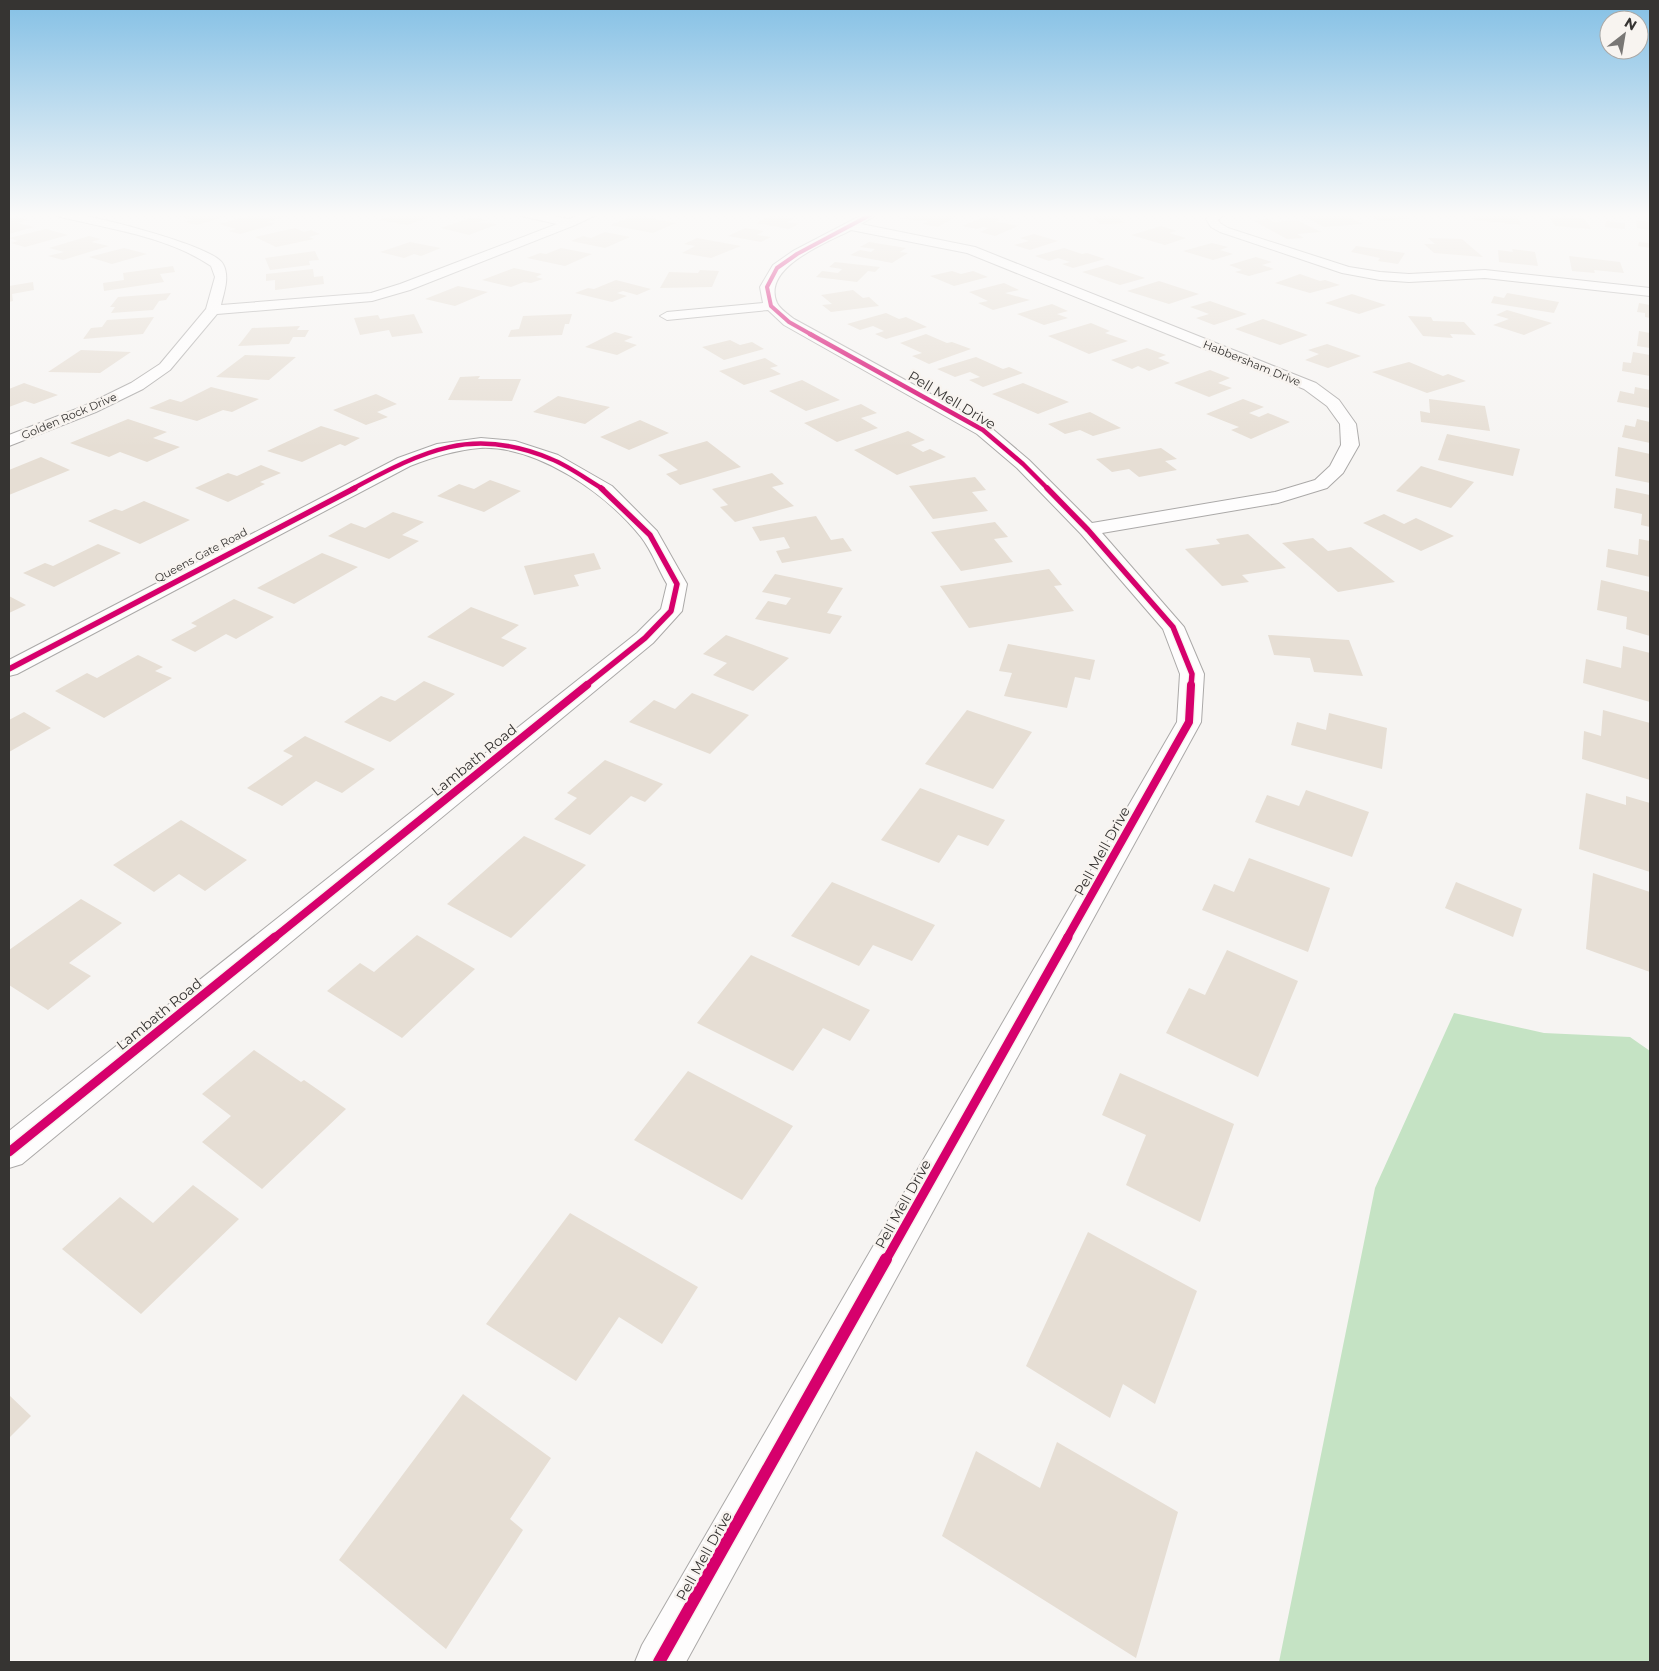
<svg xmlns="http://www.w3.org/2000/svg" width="1659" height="1671" viewBox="0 0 1659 1671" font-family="Montserrat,sans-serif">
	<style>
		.green { fill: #c5e3c4 }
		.building { fill: #e6ded4 }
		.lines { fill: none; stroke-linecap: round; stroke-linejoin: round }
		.street-casing { stroke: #aba9a8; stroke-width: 2 }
		.street { fill: #fefdfd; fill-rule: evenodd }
		.cycleway-far5-casing { stroke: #f8f4f0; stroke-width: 5 }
		.cycleway-far4-casing { stroke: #f8f4f0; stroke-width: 6 }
		.cycleway-far3-casing { stroke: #f8f4f0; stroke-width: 8 }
		.cycleway-far2-casing { stroke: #f8f4f0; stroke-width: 11 }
		.cycleway-far1-casing { stroke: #f8f4f0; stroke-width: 12 }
		.cycleway-casing { stroke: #f8f4f0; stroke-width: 15 }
		.cycleway-far5 { stroke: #d6006c; stroke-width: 4 }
		.cycleway-far4 { stroke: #d6006c; stroke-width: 4.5 }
		.cycleway-far3 { stroke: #d6006c; stroke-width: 5.5 }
		.cycleway-far2 { stroke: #d6006c; stroke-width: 8 }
		.cycleway-far1 { stroke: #d6006c; stroke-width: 9 }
		.cycleway { stroke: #d6006c; stroke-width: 12 }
		.labels { text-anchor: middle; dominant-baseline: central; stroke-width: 5; stroke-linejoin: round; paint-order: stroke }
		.far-street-label { font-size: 11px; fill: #363432; stroke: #f8f4f0 }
		.street-label { font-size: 14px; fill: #363432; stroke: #f8f4f0 }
	</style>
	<rect width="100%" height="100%" fill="#f6f4f2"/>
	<path class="green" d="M 1454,1013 L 1544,1033 L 1630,1037 L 1650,1051 L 1650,1662 L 1279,1662 L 1375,1188 Z"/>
	<path class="building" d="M 182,214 L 226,214 L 231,215 L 197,225 L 184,222 L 193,220 L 176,216 Z
		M 278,214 L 287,216 L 268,222 L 275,224 L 240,234 L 228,231 L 236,229 L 219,224 L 252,215 L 265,218 Z
		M 396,214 L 439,214 L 407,225 L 379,220 Z
		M 910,214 L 937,214 L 955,217 L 938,227 L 922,224 L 928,221 L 901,219 Z
		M 1318,214 L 1322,216 L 1344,215 L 1363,224 L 1324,227 L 1302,215 Z
		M 1366,214 L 1397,214 L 1408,219 L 1380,221 Z
		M 1431,214 L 1456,214 L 1457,217 L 1431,215 Z
		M 1473,214 L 1516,214 L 1521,225 L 1475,220 Z
		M 635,215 L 676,223 L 653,233 L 610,225 Z
		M 774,215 L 794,219 L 787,222 L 799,224 L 789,229 L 756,223 Z
		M 986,216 L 1000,219 L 995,221 L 1018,226 L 995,236 L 980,232 L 989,228 L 983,227 L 977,229 L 962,226 Z
		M 1116,216 L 1125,223 L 1100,224 L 1092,217 Z
		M 1549,216 L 1585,219 L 1591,229 L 1555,226 Z
		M 17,217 L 28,220 L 18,223 L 34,227 L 9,234 L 9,219 Z
		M 473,217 L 486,220 L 477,223 L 498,224 L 469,235 L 441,228 Z
		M 1269,219 L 1274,222 L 1297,220 L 1321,232 L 1297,234 L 1304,238 L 1287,239 L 1252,220 Z
		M 1636,220 L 1650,222 L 1650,230 L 1637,228 Z
		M 1606,221 L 1625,223 L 1625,229 L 1605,227 Z
		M 1161,226 L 1177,231 L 1169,233 L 1186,238 L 1165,245 L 1131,235 Z
		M 295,228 L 304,232 L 311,230 L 320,234 L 309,237 L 314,239 L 276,247 L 255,237 Z
		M 745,228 L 764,231 L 757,235 L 771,237 L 761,242 L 728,236 Z
		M 46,229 L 68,235 L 25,247 L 11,243 L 18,241 L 9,238 Z
		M 605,232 L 630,237 L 605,248 L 571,241 L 583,236 L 591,238 Z
		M 1034,234 L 1058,241 L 1030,250 L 1014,245 L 1029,241 L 1020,238 Z
		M 89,236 L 101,239 L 91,242 L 109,246 L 63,260 L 48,256 L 64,252 L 49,248 Z
		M 697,238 L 741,246 L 711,258 L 682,253 L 695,246 L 684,244 Z
		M 1428,238 L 1462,239 L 1483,257 L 1434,253 L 1424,244 L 1435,244 Z
		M 1649,239 L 1650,248 L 1638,246 L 1639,242 L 1649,243 Z
		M 410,242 L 441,248 L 421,256 L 414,254 L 404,258 L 380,252 Z
		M 869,242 L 906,248 L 900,252 L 908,253 L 892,263 L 850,255 L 860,250 L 871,252 L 875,249 L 860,247 Z
		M 1212,243 L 1228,247 L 1220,250 L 1233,254 L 1213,260 L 1183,251 Z
		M 1356,246 L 1405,253 L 1398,264 L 1378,261 L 1380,258 L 1351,252 Z
		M 124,248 L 147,254 L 112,264 L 89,257 Z
		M 561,248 L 592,254 L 565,266 L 527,258 L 540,253 L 546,254 Z
		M 1064,248 L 1082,254 L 1087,253 L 1105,259 L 1073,268 L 1062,264 L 1070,262 L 1058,258 L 1049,261 L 1035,256 Z
		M 1512,249 L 1535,252 L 1538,266 L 1499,262 L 1498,250 L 1513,252 Z
		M 315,251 L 319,260 L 309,261 L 310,265 L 270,270 L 265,258 Z
		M 1569,256 L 1620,262 L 1624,273 L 1594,270 L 1595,273 L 1572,271 Z
		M 1256,257 L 1272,262 L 1262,265 L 1274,269 L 1249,276 L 1235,272 L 1242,270 L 1229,265 Z
		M 835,262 L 880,267 L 875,272 L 868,271 L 857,282 L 816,277 L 822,271 L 838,273 L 842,269 L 829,267 Z
		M 1107,265 L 1145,278 L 1120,285 L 1082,272 Z
		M 173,266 L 175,272 L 160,274 L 164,282 L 104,291 L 103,283 L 124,280 L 123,273 Z
		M 514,268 L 542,274 L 536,277 L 543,279 L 531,283 L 524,282 L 511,287 L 482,280 Z
		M 313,269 L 314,277 L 323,276 L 324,284 L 275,290 L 275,280 L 266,281 L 266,274 Z
		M 700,270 L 719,271 L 712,287 L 660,288 L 669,272 L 698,273 Z
		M 952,271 L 961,274 L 973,271 L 988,277 L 954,286 L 930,276 Z
		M 1300,274 L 1320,281 L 1325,280 L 1340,285 L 1310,293 L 1275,283 Z
		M 616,280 L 651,289 L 637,295 L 623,291 L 617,293 L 627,296 L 612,302 L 575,293 L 588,288 L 594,289 Z
		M 1159,281 L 1199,294 L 1169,304 L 1127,291 Z
		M 33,282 L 34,290 L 12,294 L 13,301 L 9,302 L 9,286 Z
		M 1004,283 L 1019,290 L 1005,293 L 1030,300 L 993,310 L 978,303 L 988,301 L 969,292 Z
		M 458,286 L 488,292 L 455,306 L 425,299 Z
		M 853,290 L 863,298 L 869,297 L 879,306 L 831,312 L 822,305 L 832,304 L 821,295 Z
		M 171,293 L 166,300 L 159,301 L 153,310 L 111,313 L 115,307 L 110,307 L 118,297 Z
		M 1507,293 L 1559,302 L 1554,313 L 1491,303 L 1494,296 L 1504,298 Z
		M 1352,294 L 1386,305 L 1359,314 L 1325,303 Z
		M 1210,301 L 1247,314 L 1214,325 L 1196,318 L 1209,314 L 1190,307 Z
		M 1639,303 L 1650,305 L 1650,318 L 1645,317 L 1645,313 L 1637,312 Z
		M 1052,304 L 1068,311 L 1057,314 L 1068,318 L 1044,325 L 1017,314 Z
		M 1507,310 L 1552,323 L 1524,335 L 1493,325 L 1509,319 L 1496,315 Z
		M 886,313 L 899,319 L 906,317 L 927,327 L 886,339 L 875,334 L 884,331 L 873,326 L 860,330 L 847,324 Z
		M 414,314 L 423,333 L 392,337 L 389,330 L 360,335 L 354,318 L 378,315 L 380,319 Z
		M 572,314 L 569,324 L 565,324 L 562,335 L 508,337 L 511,330 L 519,329 L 523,316 Z
		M 1408,316 L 1431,317 L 1433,321 L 1464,322 L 1476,335 L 1450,334 L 1453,338 L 1423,336 Z
		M 154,317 L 143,334 L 83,339 L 91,328 L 102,327 L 107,320 Z
		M 1263,319 L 1308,335 L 1280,345 L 1235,329 Z
		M 1091,323 L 1110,331 L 1105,333 L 1128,341 L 1089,354 L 1048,336 Z
		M 300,326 L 297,330 L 309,330 L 305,337 L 293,337 L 289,344 L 238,346 L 252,328 Z
		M 1639,331 L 1650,333 L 1650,348 L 1637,346 Z
		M 615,332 L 633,337 L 624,341 L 637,345 L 617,355 L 585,347 Z
		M 926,334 L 947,343 L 952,342 L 971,349 L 929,364 L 912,356 L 922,353 L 900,343 Z
		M 730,340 L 740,345 L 752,342 L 764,349 L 724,360 L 702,347 Z
		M 1327,344 L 1361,356 L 1328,368 L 1305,360 L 1319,354 L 1308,350 Z
		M 1147,348 L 1166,355 L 1158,358 L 1170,363 L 1149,371 L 1138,366 L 1132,369 L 1111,360 Z
		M 81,350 L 131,352 L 100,373 L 48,372 Z
		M 1633,352 L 1650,355 L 1650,376 L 1622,371 L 1623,362 L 1631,363 Z
		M 245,355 L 296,357 L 269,380 L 216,377 Z
		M 976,357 L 1003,369 L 1009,367 L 1023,373 L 983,387 L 969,380 L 980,377 L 970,372 L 955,377 L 937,369 Z
		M 765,358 L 778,366 L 770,368 L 781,374 L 744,385 L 719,371 Z
		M 1409,362 L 1443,376 L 1448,374 L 1466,381 L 1427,393 L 1372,372 Z
		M 1210,370 L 1230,378 L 1218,383 L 1232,388 L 1209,397 L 1174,383 Z
		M 480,376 L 478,379 L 521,379 L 512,401 L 448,400 L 460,377 Z
		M 802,380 L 840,400 L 806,411 L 769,391 Z
		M 24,383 L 58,395 L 34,404 L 25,401 L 9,407 L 9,389 Z
		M 1023,383 L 1069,402 L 1038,414 L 992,394 Z
		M 211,387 L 259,399 L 232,412 L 223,410 L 197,421 L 149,408 L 170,399 L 181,402 Z
		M 1635,387 L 1650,390 L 1650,408 L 1617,402 L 1620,391 L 1634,394 Z
		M 376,394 L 397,404 L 377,412 L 388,417 L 366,425 L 333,410 Z
		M 558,396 L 610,407 L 585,424 L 533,412 Z
		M 1243,399 L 1264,407 L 1249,413 L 1259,417 L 1268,413 L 1290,422 L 1251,439 L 1231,430 L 1239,427 L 1206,414 Z
		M 1429,399 L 1485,406 L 1490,431 L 1421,422 L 1420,411 L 1430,413 Z
		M 861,404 L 877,413 L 861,418 L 878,428 L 837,442 L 804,423 Z
		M 1090,412 L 1121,428 L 1093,436 L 1080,430 L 1065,434 L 1048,424 Z
		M 128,419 L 167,432 L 153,438 L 180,447 L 147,462 L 120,452 L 109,457 L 70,443 Z
		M 1637,419 L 1650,422 L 1650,443 L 1622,437 L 1625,425 L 1635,427 Z
		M 640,420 L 669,433 L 629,450 L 600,437 Z
		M 321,426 L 360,438 L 345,446 L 340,444 L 302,462 L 267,451 Z
		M 908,431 L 925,440 L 911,445 L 923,452 L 930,449 L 946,457 L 897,475 L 854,450 Z
		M 1447,434 L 1520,449 L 1513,476 L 1438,460 Z
		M 707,441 L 741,467 L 680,485 L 666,474 L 678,470 L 658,455 Z
		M 1618,447 L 1650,454 L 1650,483 L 1615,476 Z
		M 1161,448 L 1177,459 L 1165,461 L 1177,470 L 1139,477 L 1129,469 L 1112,472 L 1096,459 Z
		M 41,457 L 70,470 L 9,495 L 9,470 Z
		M 261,465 L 281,473 L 260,482 L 265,484 L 228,502 L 195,488 L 228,473 L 237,476 Z
		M 1421,466 L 1474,482 L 1451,508 L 1396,491 Z
		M 772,473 L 784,484 L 772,487 L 794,506 L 735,522 L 720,507 L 728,505 L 712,489 Z
		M 975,477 L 986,490 L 972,492 L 988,511 L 933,519 L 909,486 Z
		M 490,480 L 521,491 L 484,512 L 437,496 L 459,484 L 474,489 Z
		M 1616,488 L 1650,495 L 1650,527 L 1641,525 L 1642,514 L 1614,508 Z
		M 144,501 L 190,520 L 140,544 L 88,521 L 115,509 L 122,511 Z
		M 393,512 L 424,522 L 402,535 L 419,541 L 389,559 L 328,536 L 351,523 L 365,528 Z
		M 1384,514 L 1404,524 L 1416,518 L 1454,536 L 1421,551 L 1363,523 Z
		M 816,516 L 831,540 L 843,538 L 852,551 L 782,563 L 776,551 L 790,548 L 784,537 L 760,541 L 752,527 Z
		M 995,522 L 1008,537 L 994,539 L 1013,562 L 961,571 L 931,532 Z
		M 1248,534 L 1286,568 L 1242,575 L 1249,582 L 1222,586 L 1185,549 L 1220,544 L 1216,539 Z
		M 1313,538 L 1328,551 L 1351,547 L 1395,582 L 1338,592 L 1282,543 Z
		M 1639,539 L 1650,541 L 1650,577 L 1606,567 L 1608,549 L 1638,555 Z
		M 98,544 L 121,553 L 54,587 L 23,573 L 45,563 L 53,566 Z
		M 322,553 L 358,567 L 294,604 L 257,588 Z
		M 594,553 L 601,569 L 574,575 L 579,586 L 534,595 L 524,566 Z
		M 1049,569 L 1062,585 L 1054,586 L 1074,611 L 969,628 L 940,586 Z
		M 775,574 L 843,588 L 827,613 L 842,616 L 830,634 L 755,619 L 768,601 L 786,605 L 791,598 L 762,592 Z
		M 1601,580 L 1650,592 L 1650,636 L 1626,629 L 1627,617 L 1597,610 Z
		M 9,596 L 26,605 L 9,613 Z
		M 234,599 L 274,617 L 236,639 L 226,634 L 195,652 L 171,640 L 197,626 L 191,623 Z
		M 471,607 L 519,625 L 501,638 L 527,648 L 503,667 L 427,637 Z
		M 726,635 L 789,658 L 753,691 L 713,675 L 727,663 L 703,654 Z
		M 1268,635 L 1349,640 L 1363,676 L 1314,672 L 1310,658 L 1274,655 Z
		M 1008,644 L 1095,660 L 1090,680 L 1075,677 L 1067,708 L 1004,696 L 1012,673 L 999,671 Z
		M 1623,646 L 1650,653 L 1650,702 L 1583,683 L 1586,659 L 1621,668 Z
		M 138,655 L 163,667 L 155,671 L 172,678 L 104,718 L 55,691 L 87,673 L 97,678 Z
		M 424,681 L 455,694 L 390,742 L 344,722 L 381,696 L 395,701 Z
		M 692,693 L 749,715 L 710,754 L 629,722 L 654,700 L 675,709 Z
		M 967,710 L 1032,732 L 993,789 L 925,764 Z
		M 1603,710 L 1650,723 L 1650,780 L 1582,759 L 1584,731 L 1601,736 Z
		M 24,712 L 51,728 L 9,752 L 9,720 Z
		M 1329,713 L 1387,728 L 1382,769 L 1291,745 L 1297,722 L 1326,730 Z
		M 305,736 L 375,769 L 342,793 L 316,781 L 282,806 L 247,788 L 293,756 L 283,751 Z
		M 605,760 L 663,784 L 645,802 L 631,796 L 590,835 L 554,819 L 577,798 L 567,793 Z
		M 920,788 L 1005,820 L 988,846 L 958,835 L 939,863 L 881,840 Z
		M 1306,790 L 1369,812 L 1352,857 L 1255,822 L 1267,795 L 1299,806 Z
		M 1586,793 L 1626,805 L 1626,796 L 1650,803 L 1650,872 L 1579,849 Z
		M 181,820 L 247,860 L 205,891 L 179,874 L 154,892 L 113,865 Z
		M 524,836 L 586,865 L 511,938 L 447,904 Z
		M 1249,858 L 1330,888 L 1308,952 L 1202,910 L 1214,884 L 1234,892 Z
		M 1593,873 L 1650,892 L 1650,972 L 1586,949 Z
		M 832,882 L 935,925 L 912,961 L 873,945 L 859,966 L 791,936 Z
		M 1456,882 L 1522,909 L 1513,937 L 1445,908 Z
		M 81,899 L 122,923 L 69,963 L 91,976 L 48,1010 L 9,985 L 9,950 Z
		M 417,935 L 475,969 L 402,1038 L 327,991 L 360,963 L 374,972 Z
		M 1227,950 L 1298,981 L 1258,1077 L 1166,1033 L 1189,988 L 1205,995 Z
		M 751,955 L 870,1010 L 850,1041 L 823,1028 L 793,1071 L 697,1023 Z
		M 254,1050 L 301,1082 L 304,1080 L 346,1109 L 262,1189 L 202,1142 L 231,1116 L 202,1094 Z
		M 688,1071 L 793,1126 L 742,1200 L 634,1140 Z
		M 1120,1073 L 1234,1124 L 1200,1222 L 1126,1185 L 1146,1135 L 1102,1115 Z
		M 193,1185 L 239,1219 L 141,1314 L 62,1249 L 120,1197 L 153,1223 Z
		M 570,1213 L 698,1287 L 662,1344 L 619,1317 L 576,1381 L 486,1324 Z
		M 1088,1232 L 1197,1291 L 1155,1404 L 1123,1384 L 1110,1418 L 1026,1366 Z
		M 463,1394 L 551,1458 L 510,1519 L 523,1530 L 446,1649 L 339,1560 Z
		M 9,1395 L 31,1416 L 9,1438 Z
		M 1057,1442 L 1178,1512 L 1136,1658 L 942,1536 L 976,1451 L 1040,1488 Z"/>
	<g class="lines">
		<g class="street-casing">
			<path id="street" d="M 55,214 C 61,214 68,213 75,214 C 98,217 214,246 223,264 C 230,277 224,292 221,305 L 371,293 L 400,284 L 557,224 L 521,216 L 519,214 L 542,214 L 569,219 L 582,214 L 598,214 L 575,225 L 410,290 L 372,301 L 217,314 L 170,370 L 143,389 L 96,412 L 9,446 L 9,435 L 84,406 L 131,383 L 160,364 L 206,309 L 215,277 L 211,266 C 167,236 108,229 57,216 Z
				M 864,214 L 878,214 L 861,224 L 975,247 L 1316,383 L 1339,400 L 1356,424 L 1359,445 L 1343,473 L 1327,488 L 1278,503 L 1102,533 L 1184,627 L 1204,674 L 1201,722 L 686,1662 L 635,1662 L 642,1645 L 1177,722 L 1180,674 L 1163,629 L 1081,534 L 1017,468 L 977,434 L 784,325 L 768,310 L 667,320 L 660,316 L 667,312 L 763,303 L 760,287 L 773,265 L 793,251 ZM 851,230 L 967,253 L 1304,389 L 1327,406 L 1340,424 L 1341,445 L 1330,466 L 1315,480 L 1275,492 L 1092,523 L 1029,460 L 989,426 L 794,319 C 789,315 780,309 777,303 C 761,267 827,243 851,230 Z
				M 1211,214 L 1224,214 L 1218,220 L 1220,223 L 1228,228 L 1349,267 L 1380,272 L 1409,274 L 1485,270 L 1650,288 L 1650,296 L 1485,278 L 1409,282 L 1380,280 L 1342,273 L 1220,232 L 1211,227 L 1206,219 Z
				M 481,438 L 515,441 L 558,455 L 612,486 L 657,531 L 687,584 L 682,611 L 653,643 L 22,1164 L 9,1168 L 9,1131 L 637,633 L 661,609 L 667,584 C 658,569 652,551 641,537 C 607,494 537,445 480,448 C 455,450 433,457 410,466 L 17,674 L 9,676 L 9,660 L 398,458 L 437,444 Z"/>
		</g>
		<use href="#street" class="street"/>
		<g class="cycleway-far5-casing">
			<path id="cycleway-far5" d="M 812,335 L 789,322 L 771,306 L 767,287 L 777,268 L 797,254 L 872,214"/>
		</g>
		<g class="cycleway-far4-casing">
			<path id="cycleway-far4" d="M 810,334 L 983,430 L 1023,464 L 1048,489
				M 352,489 C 422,452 471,425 551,459 C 569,466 586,479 603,489"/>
		</g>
		<g class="cycleway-far3-casing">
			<path id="cycleway-far3" d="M 1047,488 L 1088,530 L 1173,627 L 1192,674 L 1191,686
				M 9,669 L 355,488
				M 585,686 L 645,638 L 671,611 L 677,584 L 650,535 L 601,488"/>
		</g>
		<g class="cycleway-far2-casing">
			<path id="cycleway-far2" d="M 274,938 L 587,685
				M 1067,938 L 1189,722 L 1191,685"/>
		</g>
		<g class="cycleway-far1-casing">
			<path id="cycleway-far1" d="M 9,1152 L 275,937
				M 886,1260 L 1068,937"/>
		</g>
		<g class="cycleway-casing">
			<path id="cycleway" d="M 659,1662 L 886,1259"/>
		</g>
		<use href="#cycleway-far5" class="cycleway-far5"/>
		<use href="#cycleway-far4" class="cycleway-far4"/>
		<use href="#cycleway-far3" class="cycleway-far3"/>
		<use href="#cycleway-far2" class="cycleway-far2"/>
		<use href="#cycleway-far1" class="cycleway-far1"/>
		<use href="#cycleway" class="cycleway"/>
	</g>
	<linearGradient id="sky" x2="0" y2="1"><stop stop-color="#84c0e5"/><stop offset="0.48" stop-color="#fbfaf9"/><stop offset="1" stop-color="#fbfaf9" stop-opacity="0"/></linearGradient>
	<rect width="1659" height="448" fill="url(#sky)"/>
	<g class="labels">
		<g class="far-street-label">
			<text transform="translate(1252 363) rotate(22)">Habbersham Drive</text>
			<text transform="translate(69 416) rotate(-23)">Golden Rock Drive</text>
			<text transform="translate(201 555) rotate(-28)">Queens Gate Road</text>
		</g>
		<g class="street-label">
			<text transform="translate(952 400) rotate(31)">Pell Mell Drive</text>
			<text transform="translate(474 760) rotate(-39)">Lambath Road</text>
			<text transform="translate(1102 851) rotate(-61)">Pell Mell Drive</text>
			<text transform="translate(159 1014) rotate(-39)">Lambath Road</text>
			<text transform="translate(903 1204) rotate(-61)">Pell Mell Drive</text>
			<text transform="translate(704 1556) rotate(-61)">Pell Mell Drive</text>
		</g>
	</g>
	<rect width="1659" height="1671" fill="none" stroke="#363432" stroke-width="20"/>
	<g transform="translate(1624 35) rotate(31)"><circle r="24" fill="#f8f4f0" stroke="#aaa7a4"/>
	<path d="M0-4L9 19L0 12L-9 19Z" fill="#797775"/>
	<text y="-8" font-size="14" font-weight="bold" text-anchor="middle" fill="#363432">N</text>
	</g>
</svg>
